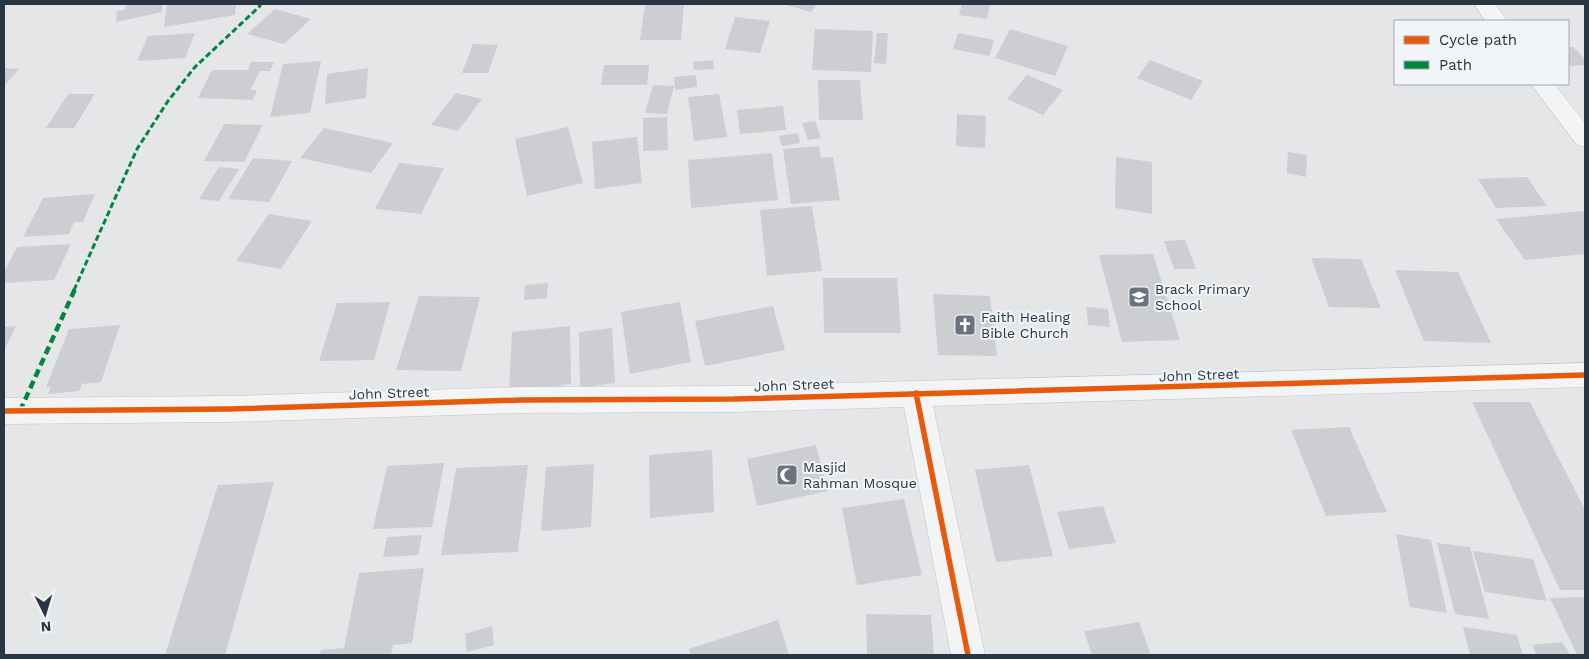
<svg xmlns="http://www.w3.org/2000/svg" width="1589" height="659" viewBox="0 0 1589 659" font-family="'Work Sans',sans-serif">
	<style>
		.building { fill: #ccced1 }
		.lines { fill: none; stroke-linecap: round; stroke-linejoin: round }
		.street-casing { stroke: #c2c4c6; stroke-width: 1 }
		.street { fill: #f3f4f5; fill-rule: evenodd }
		.quiet-far1 { stroke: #00873e; stroke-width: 3; stroke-dasharray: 6 3; stroke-linecap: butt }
		.quiet { stroke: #00873e; stroke-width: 4.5; stroke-dasharray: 8 4.5; stroke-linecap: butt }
		.cycleway-casing { stroke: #f1f5f8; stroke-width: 9 }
		.cycleway { stroke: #e8590c; stroke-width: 5.5 }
		.labels { text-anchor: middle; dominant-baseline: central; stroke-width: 4; stroke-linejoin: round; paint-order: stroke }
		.poi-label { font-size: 14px; fill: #293543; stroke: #f1f5f8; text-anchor: start }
		.street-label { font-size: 14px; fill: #293543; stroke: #f1f5f8 }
	</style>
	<rect width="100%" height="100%" fill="#e4e6e8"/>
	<path class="building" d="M 126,4 L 162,4 L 162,12 L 116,22 L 117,11 L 126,9 Z
		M 167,4 L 236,4 L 235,15 L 164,27 Z
		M 783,4 L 817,4 L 811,12 Z
		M 962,4 L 990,4 L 987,19 L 959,15 Z
		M 645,5 L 684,5 L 681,40 L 640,40 Z
		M 275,9 L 311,19 L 284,44 L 247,34 Z
		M 735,17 L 770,21 L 760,53 L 725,49 Z
		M 815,29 L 873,31 L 871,72 L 812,70 Z
		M 1010,29 L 1068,46 L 1055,76 L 995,58 Z
		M 195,33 L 185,58 L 137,61 L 148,36 Z
		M 877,33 L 888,33 L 886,64 L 874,63 Z
		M 958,33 L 994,40 L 989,56 L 953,49 Z
		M 473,44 L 498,45 L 488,73 L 462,73 Z
		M 1568,47 L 1573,47 L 1585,59 L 1585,65 L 1568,66 Z
		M 713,60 L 714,69 L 694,70 L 693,62 Z
		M 1150,60 L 1203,81 L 1191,100 L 1137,78 Z
		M 321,61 L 310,113 L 270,117 L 283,64 Z
		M 251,62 L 274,62 L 270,71 L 260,71 L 250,90 L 257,90 L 253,100 L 198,98 L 212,70 L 248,70 Z
		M 604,65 L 649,65 L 647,85 L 601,85 Z
		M 4,68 L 19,69 L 4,86 Z
		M 368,68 L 366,98 L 325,104 L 327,74 Z
		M 696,75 L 697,87 L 675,90 L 674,77 Z
		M 1027,75 L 1063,90 L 1043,115 L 1007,99 Z
		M 818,80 L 860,80 L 863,120 L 819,120 Z
		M 653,85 L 674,86 L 667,114 L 645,113 Z
		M 456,93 L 482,99 L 458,131 L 431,125 Z
		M 68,94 L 95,94 L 74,128 L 46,128 Z
		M 719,94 L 727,137 L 694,141 L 688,97 Z
		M 783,106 L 786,130 L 740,134 L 737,110 Z
		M 957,114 L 986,116 L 985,148 L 956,146 Z
		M 667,117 L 668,150 L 643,151 L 643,118 Z
		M 815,121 L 821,138 L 808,140 L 802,123 Z
		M 224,124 L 263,125 L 244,162 L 204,161 Z
		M 568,127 L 583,183 L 527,196 L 515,139 Z
		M 324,128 L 393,143 L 371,173 L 300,158 Z
		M 798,133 L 800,143 L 782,146 L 779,136 Z
		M 637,137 L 642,183 L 595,189 L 592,142 Z
		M 819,146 L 821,158 L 833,157 L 840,200 L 791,204 L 783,149 Z
		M 1288,152 L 1307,155 L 1306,177 L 1287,173 Z
		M 772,153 L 778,200 L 691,208 L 688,160 Z
		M 1116,157 L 1152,162 L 1152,214 L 1115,208 Z
		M 253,158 L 292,161 L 269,202 L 228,199 Z
		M 399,163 L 444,168 L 421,214 L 375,209 Z
		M 219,167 L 239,169 L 219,201 L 199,199 Z
		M 1527,177 L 1547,206 L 1496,208 L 1478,179 Z
		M 95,194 L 83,222 L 74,222 L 69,234 L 23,237 L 43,198 Z
		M 812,206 L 822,271 L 767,276 L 760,210 Z
		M 1585,211 L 1585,254 L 1525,260 L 1496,219 Z
		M 269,214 L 312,221 L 281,269 L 236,261 Z
		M 1185,240 L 1196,269 L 1174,269 L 1164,241 Z
		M 71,244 L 54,280 L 4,283 L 4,272 L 17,247 Z
		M 1153,254 L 1180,340 L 1122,342 L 1099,255 Z
		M 1311,258 L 1361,259 L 1381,308 L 1329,307 Z
		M 1395,270 L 1458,272 L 1491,343 L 1424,341 Z
		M 823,278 L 897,278 L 901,333 L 824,333 Z
		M 548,283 L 547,298 L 524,300 L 525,285 Z
		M 933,294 L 990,296 L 997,356 L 938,355 Z
		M 419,296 L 480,297 L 461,371 L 396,370 Z
		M 390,302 L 374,360 L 319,361 L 337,303 Z
		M 680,302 L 691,362 L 630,374 L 621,312 Z
		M 773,306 L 785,350 L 705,366 L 695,321 Z
		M 1086,307 L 1108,309 L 1110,327 L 1088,325 Z
		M 120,325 L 101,382 L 82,384 L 79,391 L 48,394 L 51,387 L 46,387 L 69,329 Z
		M 16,326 L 4,351 L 4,327 Z
		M 570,326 L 571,384 L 509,392 L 512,332 Z
		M 612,328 L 615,383 L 580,388 L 579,332 Z
		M 1472,402 L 1530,402 L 1585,510 L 1585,590 L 1560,590 Z
		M 1349,427 L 1387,512 L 1326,516 L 1291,430 Z
		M 816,445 L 828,491 L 757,506 L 747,459 Z
		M 712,450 L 714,512 L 650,518 L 649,455 Z
		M 444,463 L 432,527 L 373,529 L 387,466 Z
		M 594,464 L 591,527 L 541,531 L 546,467 Z
		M 528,465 L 518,552 L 441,555 L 456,468 Z
		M 1029,465 L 1053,556 L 996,562 L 975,470 Z
		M 274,482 L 225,655 L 165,655 L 218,485 Z
		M 904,499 L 922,575 L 857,585 L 842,508 Z
		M 1103,506 L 1116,543 L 1069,549 L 1057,512 Z
		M 1396,534 L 1431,540 L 1447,613 L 1410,607 Z
		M 422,535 L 418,555 L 383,557 L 387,537 Z
		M 1437,543 L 1470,547 L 1489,619 L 1455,614 Z
		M 1473,551 L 1533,559 L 1547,601 L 1485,592 Z
		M 424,568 L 412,643 L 393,645 L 391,655 L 320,655 L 321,650 L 344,648 L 359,573 Z
		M 1585,597 L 1585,655 L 1577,655 L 1550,598 Z
		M 866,614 L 931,615 L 934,655 L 867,655 Z
		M 778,620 L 789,655 L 691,655 L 689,649 Z
		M 1139,622 L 1151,655 L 1092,655 L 1084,631 Z
		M 492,626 L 494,645 L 467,652 L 465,634 Z
		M 1463,627 L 1517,635 L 1523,655 L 1470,655 Z
		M 1562,642 L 1570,655 L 1537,655 L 1532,645 Z"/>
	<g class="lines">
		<g class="street-casing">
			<path id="street" d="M 1474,4 L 1495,4 L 1507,21 L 1485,21 Z
				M 1531,84 L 1554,84 L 1585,123 L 1585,147 L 1577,145 Z
				M 1585,363 L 1585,387 L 933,406 L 985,655 L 951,655 L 904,407 L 734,412 L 522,413 L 228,422 L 4,424 L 4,398 L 228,396 L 522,387 L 734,386 Z"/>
		</g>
		<use href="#street" class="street"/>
		<path class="quiet-far1" d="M 74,290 L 137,149 L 168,101 L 195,67 L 260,6 L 259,4"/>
		<path class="quiet" d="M 20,411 L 75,289"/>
		<g class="cycleway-casing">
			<path id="cycleway" d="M 916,393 L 968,655
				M 4,411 L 228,409 L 522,400 L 734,399 L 1585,375"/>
		</g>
		<use href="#cycleway" class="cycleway"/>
	</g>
	<defs>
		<g id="school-square" transform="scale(1.125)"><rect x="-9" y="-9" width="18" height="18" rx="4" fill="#6a737d" stroke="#f1f5f8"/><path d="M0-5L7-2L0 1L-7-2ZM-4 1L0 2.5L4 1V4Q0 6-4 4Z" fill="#fff"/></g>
		<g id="church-square" transform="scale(1.125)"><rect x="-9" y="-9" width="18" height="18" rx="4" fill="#6a737d" stroke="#f1f5f8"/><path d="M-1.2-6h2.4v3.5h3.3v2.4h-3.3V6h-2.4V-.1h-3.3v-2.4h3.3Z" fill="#fff"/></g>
		<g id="mosque-square" transform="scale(1.125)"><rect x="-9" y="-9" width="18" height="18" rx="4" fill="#6a737d" stroke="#f1f5f8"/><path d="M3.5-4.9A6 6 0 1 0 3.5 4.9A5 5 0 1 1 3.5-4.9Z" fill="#fff"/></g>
	</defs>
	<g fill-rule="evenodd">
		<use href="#school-square" x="1139" y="297"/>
		<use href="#church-square" x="965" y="325"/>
		<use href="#mosque-square" x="787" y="475"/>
	</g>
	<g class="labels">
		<g class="poi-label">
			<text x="1155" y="289">Brack Primary<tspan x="1155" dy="16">School</tspan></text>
			<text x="981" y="317">Faith Healing<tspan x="981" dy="16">Bible Church</tspan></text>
			<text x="803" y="467">Masjid<tspan x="803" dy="16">Rahman Mosque</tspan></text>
		</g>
		<g class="street-label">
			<text transform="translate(1199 375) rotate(-2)">John Street</text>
			<text transform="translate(794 385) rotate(-2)">John Street</text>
			<text transform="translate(389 393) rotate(-2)">John Street</text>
		</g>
	</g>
	<rect width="1589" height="659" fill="none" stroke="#293543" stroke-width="10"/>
	<rect x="1394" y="20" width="175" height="65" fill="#f1f5f8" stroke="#a1a8b0"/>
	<rect x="1404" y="36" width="25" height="8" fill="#e8590c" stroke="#a1a8b0"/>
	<text x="1439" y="45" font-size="15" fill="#293543">Cycle path</text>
	<rect x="1404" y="61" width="25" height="8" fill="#00873e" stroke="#a1a8b0"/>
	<text x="1439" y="70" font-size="15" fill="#293543">Path</text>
	<g transform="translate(45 614) rotate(175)" stroke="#f1f5f8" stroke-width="4" paint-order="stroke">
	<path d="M0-4L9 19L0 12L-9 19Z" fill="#293543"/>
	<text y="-8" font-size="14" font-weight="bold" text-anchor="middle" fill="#293543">N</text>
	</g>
</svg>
